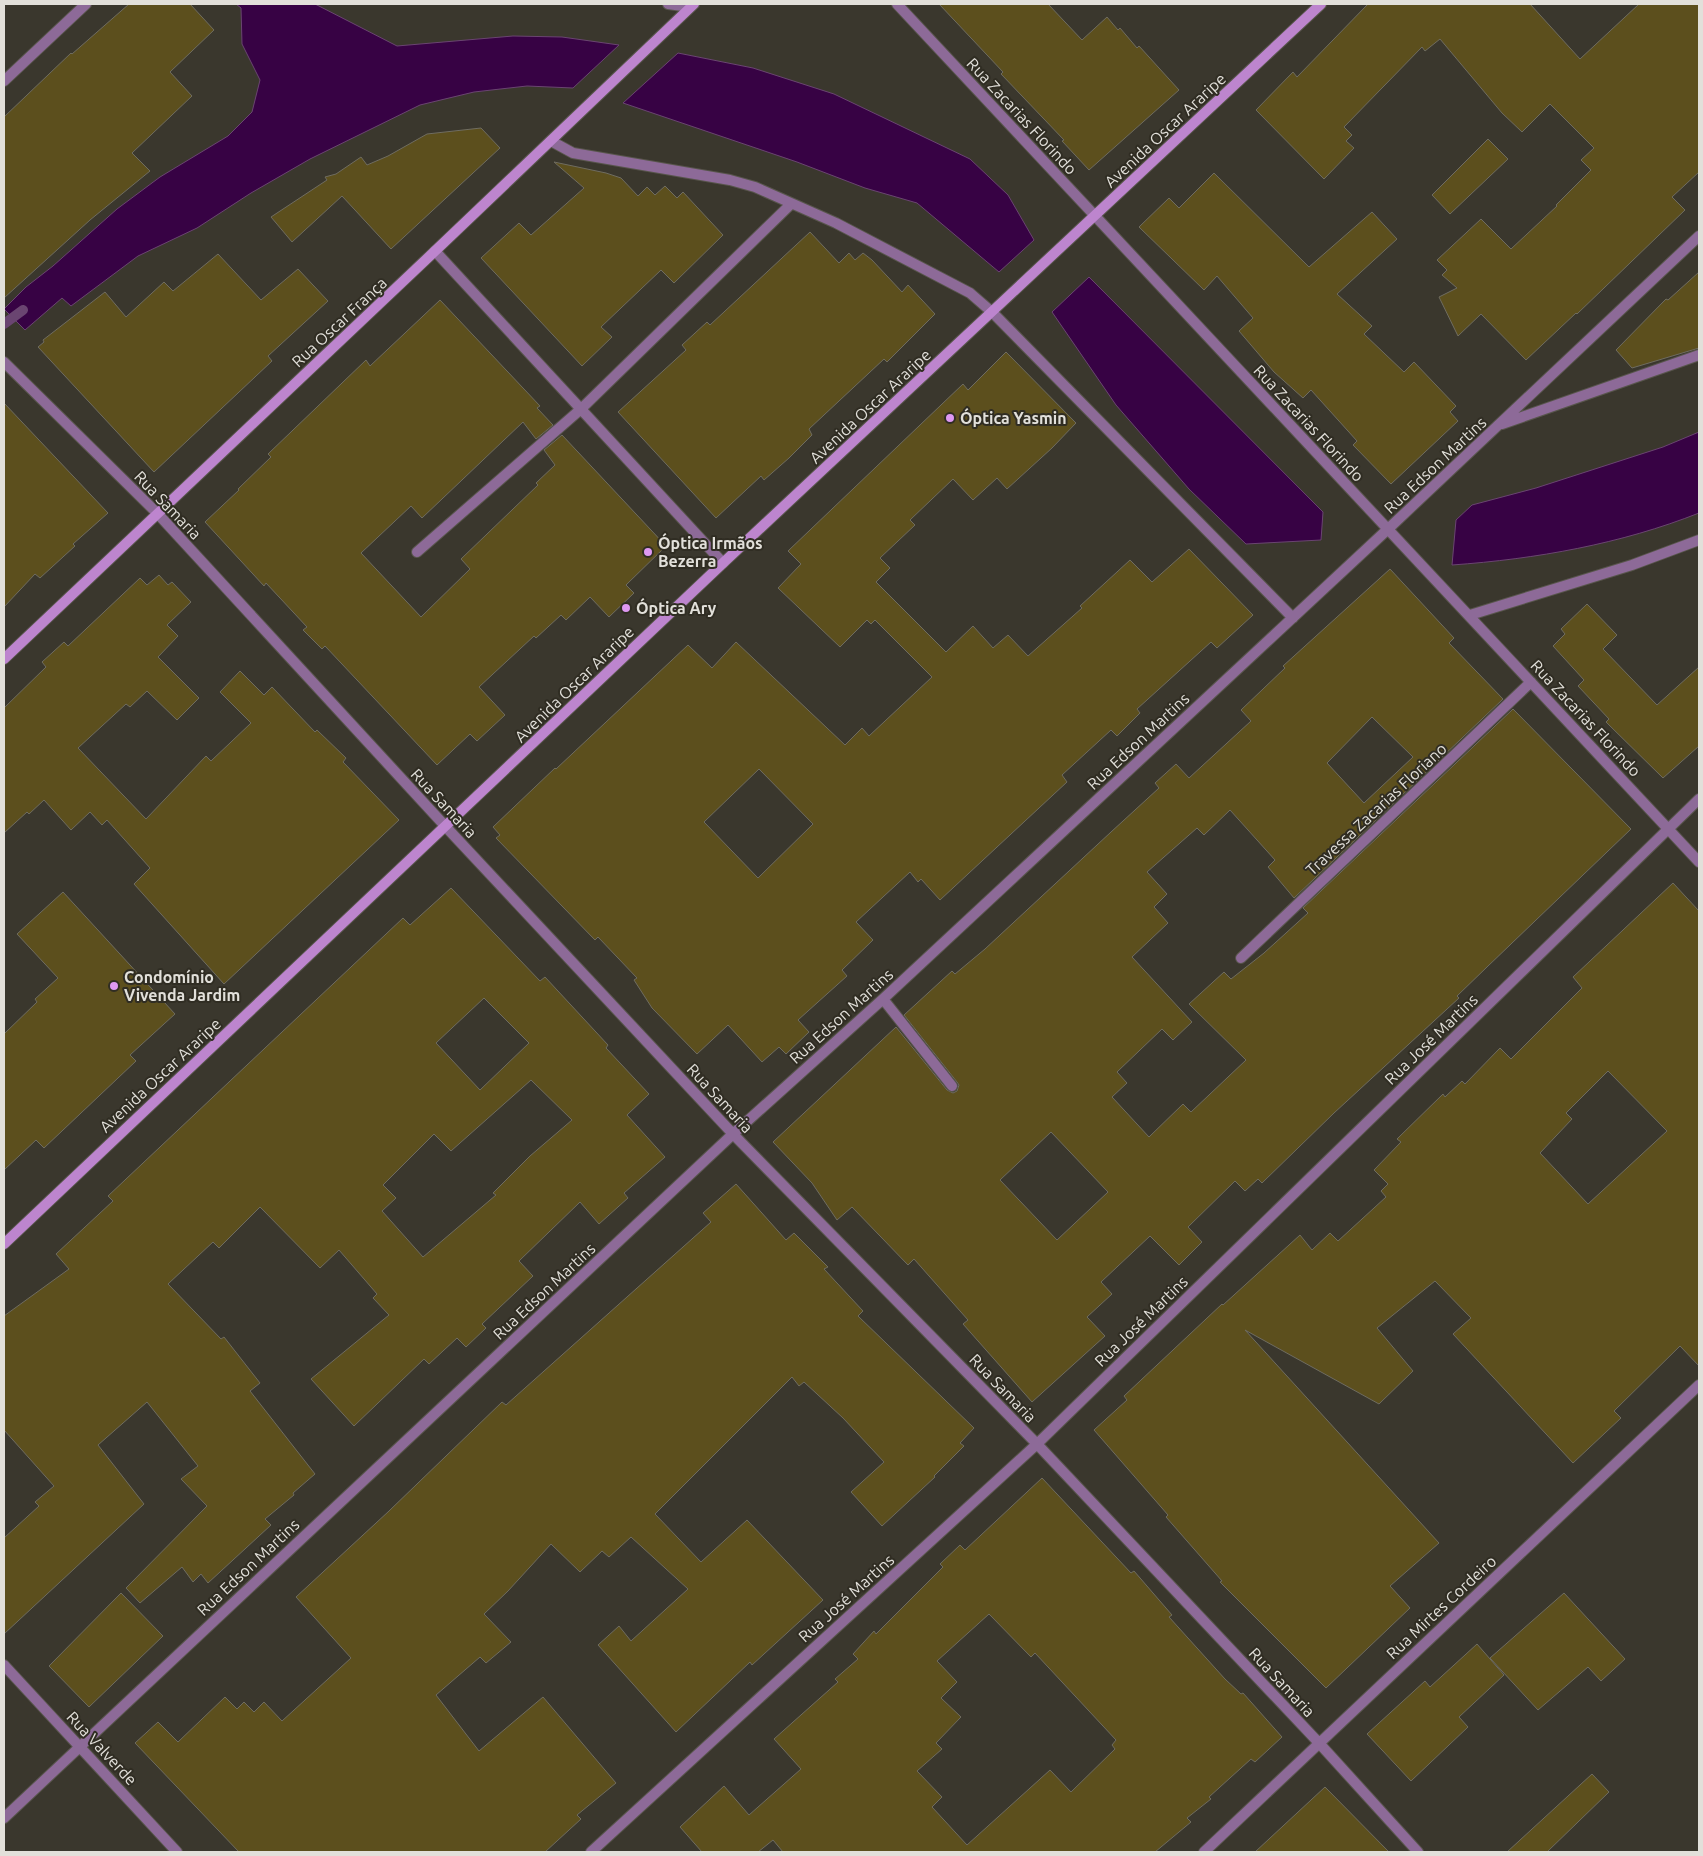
<svg xmlns="http://www.w3.org/2000/svg" width="1703" height="1856" viewBox="0 0 1703 1856" font-family="Ubuntu,sans-serif">
	<style>
		.water { fill: #370244; stroke: #6a4571 }
		.lines { fill: none; stroke-linecap: round; stroke-linejoin: round }
		.stream { stroke: #6a4571; stroke-width: 10 }
		.building { fill: #5c4f1d; stroke: #6f6c60; fill-rule: evenodd }
		.street-casing { stroke: #58554c; stroke-width: 12 }
		.secondary-casing { stroke: #58554c; stroke-width: 12 }
		.street { stroke: #8d6a98; stroke-width: 10 }
		.secondary { stroke: #bd85ce; stroke-width: 10 }
		.poi-dot { fill: #de98f2; stroke: #302d23; stroke-width: 2 }
		.labels { text-anchor: middle; dominant-baseline: central; stroke-width: 4; stroke-linejoin: round; paint-order: stroke }
		.street-label { font-size: 16px; fill: #e2e0da; stroke: #302d23 }
		.poi-label { font-size: 16px; font-weight: bold; fill: #e2e0da; stroke: #302d23; text-anchor: start }
	</style>
	<rect width="100%" height="100%" fill="#3a372d"/>
	<path class="water" d="M 236,4 L 315,4 L 397,46 L 513,36 L 562,37 L 619,45 L 573,88 L 527,86 L 474,92 L 420,105 L 310,159 L 251,193 L 197,228 L 138,256 L 71,306 L 62,298 L 25,330 L 4,309 L 26,287 L 53,266 L 117,209 L 160,177 L 228,136 L 252,112 L 260,80 L 242,44 L 241,8 Z
		M 678,53 L 753,68 L 834,94 L 970,159 L 1008,195 L 1034,240 L 999,272 L 917,203 L 865,188 L 797,162 L 623,103 Z
		M 1089,277 L 1323,512 L 1321,540 L 1246,544 L 1189,489 L 1116,405 L 1052,312 Z
		M 1699,432 L 1699,513 C 1621,544 1536,559 1452,565 L 1456,520 L 1472,505 L 1536,488 L 1663,447 Z"/>
	<g class="lines">
		<path class="stream" d="M 4,324 L 23,310"/>
	</g>
	<path class="building" d="M 129,4 L 190,4 L 214,30 L 170,72 L 192,96 L 132,153 L 150,171 L 90,220 L 4,298 L 4,117 L 71,53 L 72,54 Z
		M 939,4 L 1048,4 L 1082,40 L 1107,17 L 1118,30 L 1120,28 L 1137,48 L 1139,46 L 1179,90 L 1089,170 L 1062,141 L 1064,140 L 1001,74 L 1003,72 Z
		M 1368,4 L 1530,4 L 1580,59 L 1639,4 L 1699,4 L 1699,172 L 1672,197 L 1685,210 L 1577,314 L 1576,313 L 1526,360 L 1481,314 L 1458,336 L 1439,297 L 1457,288 L 1442,275 L 1447,270 L 1437,260 L 1481,219 L 1511,249 L 1557,206 L 1556,205 L 1591,170 L 1581,160 L 1594,148 L 1550,104 L 1522,132 L 1502,113 L 1440,39 L 1425,51 L 1422,47 L 1344,127 L 1352,135 L 1346,141 L 1354,148 L 1324,179 L 1256,110 L 1293,72 L 1297,77 Z
		M 481,128 L 500,148 L 391,249 L 342,196 L 292,242 L 271,217 L 327,180 L 325,177 L 336,174 L 361,157 L 367,165 L 388,156 L 427,134 Z
		M 1488,139 L 1508,159 L 1450,214 L 1432,195 Z
		M 554,162 L 606,173 L 621,178 L 638,196 L 647,187 L 655,195 L 665,186 L 677,198 L 683,192 L 723,235 L 674,283 L 661,270 L 601,327 L 612,337 L 582,366 L 481,258 L 519,223 L 531,235 L 584,188 Z
		M 1214,173 L 1309,267 L 1372,212 L 1397,239 L 1337,294 L 1372,326 L 1364,334 L 1404,372 L 1414,362 L 1456,406 L 1450,412 L 1458,421 L 1391,484 L 1353,445 L 1357,441 L 1311,390 L 1303,398 L 1274,372 L 1239,331 L 1253,318 L 1217,276 L 1204,290 L 1139,227 L 1169,198 L 1179,208 Z
		M 810,232 L 839,263 L 849,253 L 855,260 L 863,253 L 872,260 L 902,292 L 908,285 L 935,314 L 887,362 L 884,359 L 809,429 L 812,435 L 789,458 L 764,480 L 761,476 L 716,518 L 618,412 L 686,350 L 682,345 L 707,322 L 710,325 Z
		M 218,254 L 261,300 L 298,269 L 328,301 L 268,356 L 272,361 L 154,472 L 38,347 L 44,342 L 43,340 L 105,292 L 126,317 L 164,282 L 173,291 Z
		M 1699,272 L 1699,348 L 1632,368 L 1616,350 L 1666,299 L 1668,300 Z
		M 440,300 L 540,406 L 537,408 L 553,425 L 536,439 L 523,422 L 422,518 L 411,506 L 361,553 L 421,617 L 470,569 L 461,559 L 538,485 L 536,483 L 555,465 L 544,450 L 562,435 L 666,546 L 626,585 L 634,593 L 609,617 L 590,597 L 566,620 L 561,615 L 536,638 L 534,636 L 479,687 L 505,715 L 477,741 L 470,734 L 437,765 L 325,646 L 322,649 L 303,630 L 307,627 L 266,583 L 264,586 L 205,522 L 239,490 L 238,489 L 271,457 L 268,454 L 366,360 L 370,366 Z
		M 1006,352 L 1076,423 L 1052,448 L 1007,489 L 997,478 L 973,500 L 953,479 L 910,520 L 915,525 L 880,558 L 890,568 L 876,582 L 946,652 L 973,626 L 993,648 L 1008,635 L 1028,656 L 1082,608 L 1080,606 L 1130,560 L 1152,582 L 1189,549 L 1253,615 L 1217,648 L 1211,642 L 1137,709 L 1140,713 L 1117,736 L 1111,730 L 1062,775 L 1067,782 L 940,900 L 921,879 L 918,882 L 910,872 L 856,922 L 873,940 L 842,970 L 847,976 L 798,1020 L 809,1032 L 786,1054 L 779,1047 L 762,1062 L 728,1025 L 697,1054 L 652,1008 L 634,980 L 637,978 L 598,937 L 595,940 L 496,838 L 500,835 L 493,827 L 555,768 L 556,769 L 688,645 L 712,668 L 736,642 L 845,745 L 862,728 L 869,736 L 932,677 L 875,620 L 871,624 L 867,620 L 840,647 L 778,588 L 801,564 L 788,551 L 963,384 L 968,390 ZM 759,769 L 813,824 L 758,878 L 704,822 Z
		M 4,403 L 108,513 L 73,544 L 75,546 L 40,578 L 35,574 L 4,607 Z
		M 1390,569 L 1454,638 L 1449,643 L 1503,699 L 1294,898 L 1268,867 L 1275,860 L 1230,810 L 1204,835 L 1197,828 L 1147,872 L 1167,894 L 1154,907 L 1168,923 L 1132,957 L 1192,1022 L 1173,1040 L 1162,1029 L 1117,1072 L 1127,1083 L 1112,1097 L 1149,1137 L 1183,1104 L 1191,1112 L 1246,1060 L 1189,1004 L 1224,972 L 1231,979 L 1264,953 L 1308,913 L 1303,908 L 1513,709 L 1631,829 L 1487,967 L 1457,996 L 1459,998 L 1334,1113 L 1262,1183 L 1258,1179 L 1245,1191 L 1235,1181 L 1188,1227 L 1202,1242 L 1179,1265 L 1150,1236 L 1101,1282 L 1112,1294 L 1087,1317 L 1105,1336 L 1032,1402 L 963,1324 L 968,1320 L 914,1259 L 908,1265 L 852,1207 L 837,1220 L 812,1183 L 773,1142 L 896,1027 L 947,1090 L 953,1093 L 957,1091 L 959,1085 L 957,1082 L 904,1015 L 952,971 L 955,974 L 985,949 L 1111,832 L 1159,788 L 1155,783 L 1176,764 L 1189,778 L 1251,721 L 1241,710 L 1285,668 L 1283,666 ZM 1372,717 L 1413,757 L 1364,803 L 1327,763 ZM 1051,1132 L 1108,1192 L 1057,1240 L 1000,1180 Z
		M 159,575 L 168,585 L 172,582 L 191,602 L 167,625 L 178,636 L 158,657 L 199,698 L 177,720 L 147,691 L 130,707 L 126,704 L 78,748 L 146,819 L 206,756 L 211,761 L 251,723 L 220,692 L 240,671 L 264,695 L 272,687 L 315,732 L 317,730 L 346,758 L 343,762 L 399,820 L 224,984 L 134,884 L 150,868 L 107,820 L 102,825 L 90,812 L 71,830 L 44,800 L 29,814 L 27,812 L 4,833 L 4,708 L 46,667 L 42,662 L 64,642 L 68,646 L 140,578 L 147,585 Z
		M 1587,604 L 1617,635 L 1603,649 L 1657,705 L 1699,667 L 1699,746 L 1663,778 L 1606,722 L 1609,719 L 1578,686 L 1584,680 L 1553,646 L 1565,634 L 1561,629 Z
		M 1673,883 L 1699,911 L 1699,1366 L 1680,1346 L 1614,1411 L 1621,1418 L 1573,1463 L 1453,1334 L 1471,1318 L 1435,1281 L 1377,1328 L 1413,1371 L 1379,1404 L 1245,1330 L 1439,1543 L 1390,1586 L 1410,1608 L 1326,1688 L 1220,1582 L 1222,1581 L 1166,1517 L 1168,1515 L 1094,1430 L 1127,1400 L 1124,1396 L 1222,1304 L 1223,1305 L 1300,1235 L 1312,1250 L 1330,1233 L 1338,1241 L 1386,1197 L 1381,1191 L 1388,1184 L 1374,1170 L 1401,1142 L 1397,1139 L 1443,1094 L 1445,1097 L 1462,1081 L 1465,1084 L 1500,1048 L 1511,1059 L 1582,988 L 1573,977 ZM 1608,1071 L 1667,1131 L 1588,1204 L 1540,1153 L 1572,1119 L 1566,1113 Z
		M 451,888 L 540,981 L 545,977 L 608,1045 L 606,1048 L 649,1094 L 627,1115 L 665,1157 L 624,1193 L 628,1198 L 599,1224 L 580,1202 L 519,1261 L 533,1276 L 482,1324 L 486,1328 L 466,1347 L 457,1338 L 429,1364 L 424,1359 L 354,1426 L 311,1379 L 389,1315 L 373,1298 L 377,1294 L 339,1250 L 320,1268 L 260,1207 L 219,1248 L 213,1242 L 168,1284 L 221,1339 L 224,1337 L 260,1383 L 250,1391 L 315,1474 L 293,1493 L 294,1495 L 265,1519 L 271,1525 L 208,1583 L 201,1574 L 193,1582 L 182,1567 L 140,1603 L 126,1588 L 207,1506 L 181,1479 L 198,1466 L 147,1402 L 98,1445 L 144,1504 L 4,1634 L 4,1538 L 39,1506 L 35,1502 L 54,1486 L 4,1430 L 4,1316 L 69,1269 L 56,1254 L 113,1201 L 108,1196 L 403,918 L 410,925 ZM 484,998 L 529,1043 L 480,1090 L 436,1043 ZM 531,1080 L 572,1120 L 530,1156 L 493,1193 L 496,1195 L 423,1257 L 382,1211 L 396,1198 L 383,1185 L 434,1134 L 451,1151 Z
		M 63,892 L 175,1014 L 130,1055 L 136,1061 L 44,1148 L 36,1140 L 4,1170 L 4,1034 L 37,1002 L 35,999 L 58,978 L 17,934 Z
		M 736,1184 L 786,1240 L 794,1233 L 828,1267 L 824,1269 L 863,1311 L 858,1316 L 974,1428 L 960,1443 L 964,1446 L 934,1476 L 935,1477 L 882,1526 L 851,1492 L 884,1462 L 843,1418 L 804,1382 L 799,1386 L 792,1377 L 655,1514 L 701,1562 L 747,1520 L 823,1600 L 752,1665 L 750,1662 L 676,1732 L 598,1645 L 619,1626 L 631,1641 L 688,1589 L 631,1537 L 609,1557 L 602,1551 L 580,1572 L 551,1544 L 508,1591 L 484,1614 L 511,1642 L 486,1663 L 480,1657 L 436,1695 L 479,1751 L 543,1697 L 616,1783 L 577,1815 L 581,1819 L 545,1852 L 239,1852 L 135,1743 L 158,1722 L 178,1742 L 225,1697 L 237,1709 L 244,1702 L 254,1712 L 264,1702 L 282,1721 L 351,1658 L 296,1597 L 389,1511 L 502,1402 L 506,1405 L 711,1222 L 703,1213 Z
		M 1042,1478 L 1131,1573 L 1134,1571 L 1172,1615 L 1169,1617 L 1225,1679 L 1241,1694 L 1243,1693 L 1282,1737 L 1255,1762 L 1251,1759 L 1209,1797 L 1211,1799 L 1187,1818 L 1191,1822 L 1155,1852 L 783,1852 L 773,1840 L 758,1852 L 702,1852 L 680,1827 L 724,1786 L 749,1815 L 801,1769 L 774,1739 L 838,1682 L 835,1679 L 858,1659 L 853,1654 L 874,1631 L 876,1634 L 943,1567 L 940,1564 L 960,1545 L 965,1550 ZM 989,1614 L 1031,1657 L 1035,1653 L 1116,1740 L 1112,1745 L 1115,1749 L 1071,1792 L 1050,1770 L 967,1845 L 932,1807 L 942,1797 L 917,1771 L 942,1749 L 936,1743 L 961,1717 L 941,1698 L 957,1682 L 937,1661 Z
		M 121,1593 L 163,1636 L 89,1707 L 49,1666 Z
		M 1564,1593 L 1625,1659 L 1601,1681 L 1588,1667 L 1538,1710 L 1490,1658 Z
		M 1477,1644 L 1504,1675 L 1459,1717 L 1468,1727 L 1411,1781 L 1367,1734 L 1425,1681 L 1430,1687 Z
		M 1592,1774 L 1609,1792 L 1547,1852 L 1507,1852 Z
		M 1325,1787 L 1389,1852 L 1255,1852 Z"/>
	<g class="lines">
		<g class="street-casing">
			<path id="street" d="M 668,4 L 690,7
				M 897,4 L 1699,862
				M 4,81 L 86,4
				M 551,141 L 573,153 L 730,180 L 755,187 L 836,223 L 970,293 L 993,313 L 1293,618
				M 435,251 L 723,563
				M 4,362 L 158,514 L 446,827 L 733,1134 L 1037,1444 L 1319,1743 L 1418,1852
				M 1502,424 L 1699,355
				M 417,552 L 581,409 L 791,204
				M 1470,615 L 1632,565 L 1699,540
				M 1241,958 L 1531,682
				M 883,999 L 952,1086
				M 4,1665 L 177,1852
				M 4,1818 L 733,1134 L 883,999 L 1388,529 L 1699,236
				M 591,1852 L 1037,1444 L 1699,799
				M 1204,1852 L 1699,1385"/>
		</g>
		<g class="secondary-casing">
			<path id="secondary" d="M 4,659 L 435,251 L 694,4
				M 4,1244 L 723,563 L 1321,4"/>
		</g>
		<use href="#street" class="street"/>
		<use href="#secondary" class="secondary"/>
	</g>
	<g class="poi-dot">
		<circle cx="950" cy="418" r="5"/>
		<circle cx="648" cy="552" r="5"/>
		<circle cx="626" cy="608" r="5"/>
		<circle cx="114" cy="986" r="5"/>
	</g>
	<g class="labels">
		<g class="street-label">
			<text transform="translate(1022 116) rotate(47)">Rua Zacarias Florindo</text>
			<text transform="translate(1165 130) rotate(-43)">Avenida Oscar Araripe</text>
			<text transform="translate(339 322) rotate(-43)">Rua Oscar França</text>
			<text transform="translate(870 406) rotate(-43)">Avenida Oscar Araripe</text>
			<text transform="translate(1309 423) rotate(47)">Rua Zacarias Florindo</text>
			<text transform="translate(1435 465) rotate(-43)">Rua Edson Martins</text>
			<text transform="translate(168 505) rotate(46)">Rua Samaria</text>
			<text transform="translate(574 684) rotate(-44)">Avenida Oscar Araripe</text>
			<text transform="translate(1586 718) rotate(47)">Rua Zacarias Florindo</text>
			<text transform="translate(1138 741) rotate(-43)">Rua Edson Martins</text>
			<text transform="translate(444 803) rotate(47)">Rua Samaria</text>
			<text transform="translate(1376 809) rotate(-43)">Travessa Zacarias Floriano</text>
			<text transform="translate(841 1016) rotate(-42)">Rua Edson Martins</text>
			<text transform="translate(1431 1039) rotate(-44)">Rua José Martins</text>
			<text transform="translate(160 1075) rotate(-43)">Avenida Oscar Araripe</text>
			<text transform="translate(720 1098) rotate(47)">Rua Samaria</text>
			<text transform="translate(544 1291) rotate(-43)">Rua Edson Martins</text>
			<text transform="translate(1141 1321) rotate(-44)">Rua José Martins</text>
			<text transform="translate(1003 1388) rotate(46)">Rua Samaria</text>
			<text transform="translate(248 1567) rotate(-43)">Rua Edson Martins</text>
			<text transform="translate(846 1598) rotate(-42)">Rua José Martins</text>
			<text transform="translate(1441 1607) rotate(-43)">Rua Mirtes Cordeiro</text>
			<text transform="translate(1282 1682) rotate(47)">Rua Samaria</text>
			<text transform="translate(102 1748) rotate(47)">Rua Valverde</text>
		</g>
		<g class="poi-label">
			<text x="960" y="418">Óptica Yasmin</text>
			<text x="658" y="543">Óptica Irmãos<tspan x="658" dy="18">Bezerra</tspan></text>
			<text x="636" y="608">Óptica Ary</text>
			<text x="124" y="977">Condomínio<tspan x="124" dy="18">Vivenda Jardim</tspan></text>
		</g>
	</g>
	<rect width="1703" height="1856" fill="none" stroke="#e2e0da" stroke-width="10"/>
</svg>
